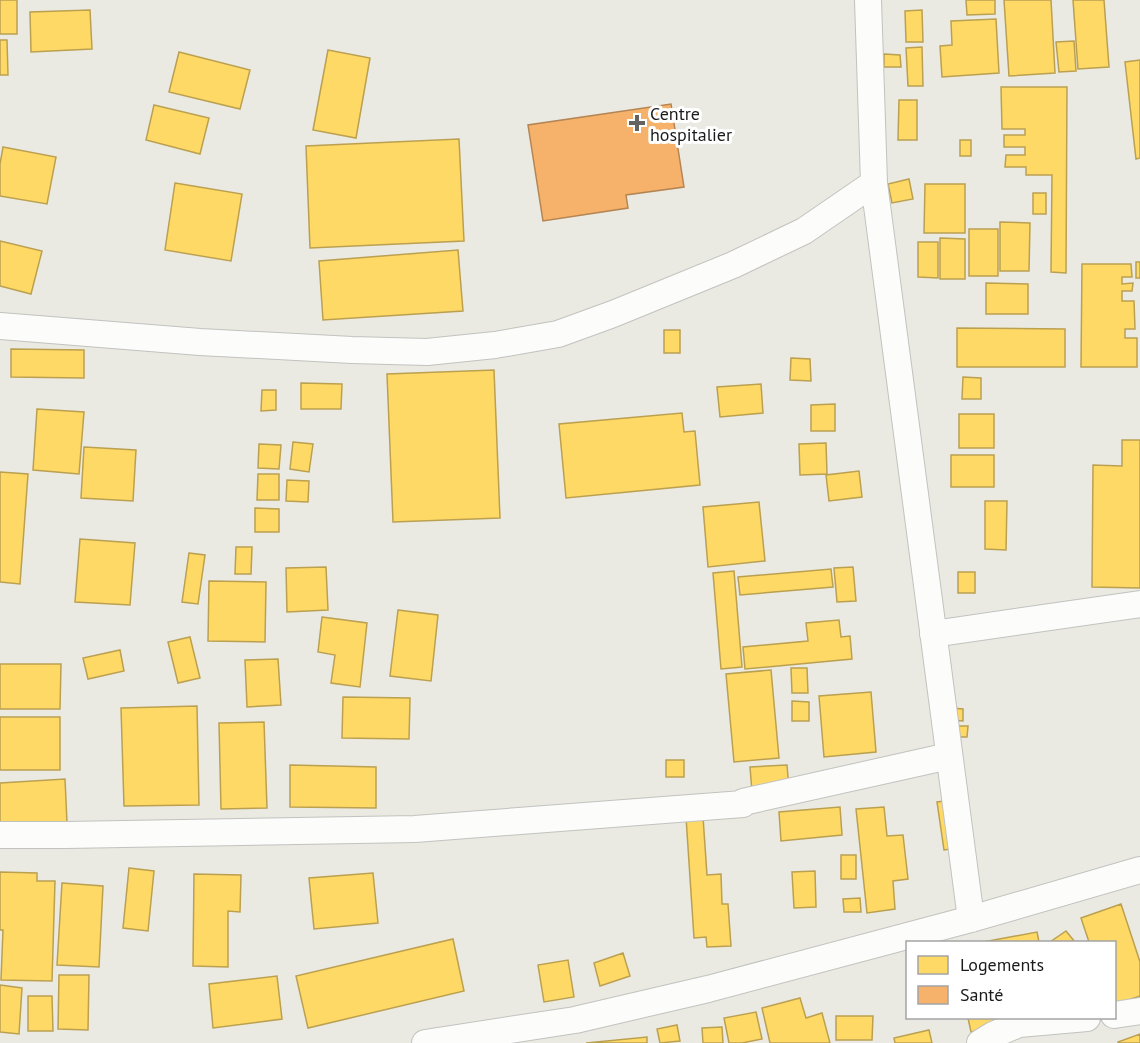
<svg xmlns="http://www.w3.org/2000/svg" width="1140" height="1043" viewBox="0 0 1140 1043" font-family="'PT Sans',sans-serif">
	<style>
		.homes { fill: #ffd966; stroke: #bba050; stroke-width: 1.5 }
		.health { fill: #f6b26b; stroke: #b48553; stroke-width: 1.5 }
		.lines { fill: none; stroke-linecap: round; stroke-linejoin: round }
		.minor-casing { stroke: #c2c2bf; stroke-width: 28 }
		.minor { stroke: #fcfcfb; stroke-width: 26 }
		.poi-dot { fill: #636361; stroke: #fff; stroke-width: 2 }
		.labels { text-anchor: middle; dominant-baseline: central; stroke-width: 6; stroke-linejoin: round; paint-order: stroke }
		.poi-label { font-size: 18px; fill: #1b1b1b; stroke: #fff; text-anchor: start }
	</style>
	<rect width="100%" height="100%" fill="#eaeae2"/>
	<path class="homes" d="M 0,0 L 17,0 L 17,34 L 0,34 Z
		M 966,0 L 995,0 L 995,14 L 967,15 Z
		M 1004,0 L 1051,0 L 1055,73 L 1009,76 Z
		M 1073,0 L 1104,0 L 1109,67 L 1078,69 Z
		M 90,10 L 92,49 L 31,52 L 30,12 Z
		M 922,10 L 923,42 L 906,42 L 905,11 Z
		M 996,19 L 999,73 L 942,77 L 940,46 L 952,45 L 951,21 Z
		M 0,40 L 7,40 L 8,75 L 0,75 Z
		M 1074,41 L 1076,71 L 1059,72 L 1056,42 Z
		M 922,47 L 923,86 L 908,86 L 906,48 Z
		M 328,50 L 370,58 L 356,138 L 313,130 Z
		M 179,52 L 250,70 L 240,109 L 169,92 Z
		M 884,54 L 900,55 L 901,67 L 884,67 Z
		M 1140,60 L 1140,158 L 1136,159 L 1125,62 Z
		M 1001,87 L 1067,87 L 1066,273 L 1051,272 L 1052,175 L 1026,175 L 1026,167 L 1005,167 L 1006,155 L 1025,155 L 1025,147 L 1004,147 L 1004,135 L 1025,135 L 1025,129 L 1002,129 Z
		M 899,100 L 917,100 L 917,140 L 898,140 Z
		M 154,105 L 209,118 L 200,154 L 146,140 Z
		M 459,139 L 464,241 L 310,248 L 306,146 Z
		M 960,140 L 971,140 L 971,156 L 960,156 Z
		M 3,147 L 56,157 L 47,204 L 0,196 L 0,164 Z
		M 909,179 L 913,199 L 892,203 L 888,184 Z
		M 175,183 L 242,194 L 231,261 L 165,250 Z
		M 925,184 L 965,184 L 965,233 L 924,233 Z
		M 1033,193 L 1046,193 L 1046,214 L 1033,214 Z
		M 1000,222 L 1030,223 L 1029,271 L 1000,271 Z
		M 969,229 L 998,229 L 998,276 L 969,276 Z
		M 940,238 L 965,239 L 965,279 L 940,279 Z
		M 0,241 L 42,251 L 31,294 L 0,286 Z
		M 918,242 L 938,242 L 938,278 L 918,277 Z
		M 458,250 L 463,311 L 323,320 L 319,261 Z
		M 1136,262 L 1140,262 L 1140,278 L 1136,278 Z
		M 1082,264 L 1131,264 L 1132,277 L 1122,277 L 1122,284 L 1133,283 L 1132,291 L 1122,291 L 1122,301 L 1134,301 L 1135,329 L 1125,329 L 1125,338 L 1137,338 L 1137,367 L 1081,367 Z
		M 986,283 L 1028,284 L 1028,314 L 986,314 Z
		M 957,328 L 1065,329 L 1065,367 L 957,367 Z
		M 664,330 L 680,330 L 680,353 L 664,353 Z
		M 11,349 L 84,350 L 84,378 L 11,377 Z
		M 791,358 L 810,359 L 811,381 L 790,380 Z
		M 494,370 L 500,518 L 393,522 L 387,374 Z
		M 963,377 L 981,378 L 981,399 L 962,399 Z
		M 301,383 L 342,384 L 341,409 L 301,409 Z
		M 761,384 L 763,413 L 720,417 L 717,387 Z
		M 262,390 L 276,390 L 276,410 L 261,411 Z
		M 835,404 L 835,431 L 811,431 L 811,405 Z
		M 37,409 L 84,412 L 79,474 L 33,470 Z
		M 682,413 L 684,432 L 695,431 L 700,485 L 566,498 L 559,424 Z
		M 959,414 L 994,414 L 994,448 L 959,448 Z
		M 1122,440 L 1140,440 L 1140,588 L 1092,587 L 1093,465 L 1122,466 Z
		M 293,442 L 313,444 L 309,472 L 290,469 Z
		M 826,443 L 827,474 L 800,475 L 799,444 Z
		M 259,444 L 281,445 L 279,469 L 258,468 Z
		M 84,447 L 136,450 L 133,501 L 81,498 Z
		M 951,455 L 994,455 L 994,487 L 951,487 Z
		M 859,471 L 862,497 L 829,501 L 826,475 Z
		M 0,472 L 28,474 L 20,584 L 0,582 Z
		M 258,474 L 279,474 L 279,500 L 257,500 Z
		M 287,480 L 309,481 L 308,502 L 286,501 Z
		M 985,501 L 1007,501 L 1006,550 L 985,549 Z
		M 759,502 L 765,561 L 708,567 L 703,507 Z
		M 255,508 L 279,509 L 279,532 L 255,532 Z
		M 80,539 L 135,543 L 130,605 L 75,602 Z
		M 236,547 L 252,547 L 251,574 L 235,574 Z
		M 189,553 L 205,555 L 198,604 L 182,602 Z
		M 326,567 L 328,610 L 287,612 L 286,568 Z
		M 853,567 L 856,601 L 837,602 L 834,568 Z
		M 831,569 L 833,587 L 740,595 L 738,577 Z
		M 734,571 L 742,667 L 721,669 L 713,573 Z
		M 958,572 L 975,572 L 975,593 L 958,593 Z
		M 209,581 L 266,582 L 265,642 L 208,641 Z
		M 398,610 L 438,615 L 431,681 L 390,676 Z
		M 322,617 L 367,623 L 360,687 L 331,683 L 335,655 L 318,652 Z
		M 839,620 L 841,637 L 850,636 L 852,659 L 745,669 L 743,647 L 808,641 L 806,623 Z
		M 190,637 L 200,678 L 178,683 L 168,642 Z
		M 120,650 L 124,671 L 88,679 L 83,658 Z
		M 278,659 L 281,705 L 247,707 L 245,660 Z
		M 0,664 L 61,664 L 60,709 L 0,709 Z
		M 791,668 L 807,668 L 808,693 L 792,693 Z
		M 771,670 L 779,758 L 734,762 L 726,674 Z
		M 871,692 L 876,752 L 824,757 L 819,696 Z
		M 343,697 L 410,698 L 409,739 L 342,738 Z
		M 792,701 L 809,702 L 809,721 L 792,721 Z
		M 197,706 L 199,805 L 124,806 L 121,708 Z
		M 951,708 L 963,709 L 963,721 L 950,720 Z
		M 0,717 L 60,717 L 60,770 L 0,770 Z
		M 264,722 L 267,808 L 221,809 L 219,723 Z
		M 957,726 L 968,726 L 967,737 L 957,737 Z
		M 666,760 L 684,760 L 684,777 L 666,777 Z
		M 290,765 L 376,767 L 376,808 L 290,807 Z
		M 787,765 L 789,789 L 752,792 L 750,767 Z
		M 65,779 L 67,823 L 0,827 L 0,783 Z
		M 952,800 L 959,848 L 944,850 L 937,802 Z
		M 840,807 L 842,835 L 781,841 L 779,812 Z
		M 884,807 L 887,836 L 903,835 L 908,879 L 893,881 L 895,909 L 867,913 L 856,809 Z
		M 686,817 L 703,817 L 707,875 L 721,874 L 722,904 L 728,904 L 731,946 L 707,947 L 706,937 L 694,938 Z
		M 841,855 L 856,855 L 856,879 L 841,879 Z
		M 129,868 L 154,871 L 148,931 L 123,928 Z
		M 815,871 L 816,907 L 794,908 L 792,872 Z
		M 0,872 L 37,873 L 37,881 L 55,881 L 52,981 L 1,980 L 3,930 L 0,930 Z
		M 373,873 L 378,923 L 314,929 L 309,878 Z
		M 194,874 L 241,875 L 240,912 L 228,911 L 228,967 L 193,966 Z
		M 62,883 L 103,886 L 99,967 L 57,965 Z
		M 860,898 L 861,912 L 844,912 L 843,899 Z
		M 1121,904 L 1140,962 L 1140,996 L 1114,1005 L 1114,942 L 1089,942 L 1081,918 Z
		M 1066,931 L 1075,942 L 1050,942 Z
		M 1037,932 L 1039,942 L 983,942 Z
		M 453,939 L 464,991 L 308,1028 L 296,976 Z
		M 623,953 L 630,976 L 600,986 L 594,963 Z
		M 568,960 L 574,997 L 544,1002 L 538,965 Z
		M 59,975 L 89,975 L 88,1030 L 58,1029 Z
		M 277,976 L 282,1019 L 213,1028 L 209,984 Z
		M 0,985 L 22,988 L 19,1034 L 0,1032 Z
		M 28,996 L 52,996 L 53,1031 L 28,1031 Z
		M 800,998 L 806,1018 L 822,1013 L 830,1043 L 770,1043 L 762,1008 Z
		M 756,1012 L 762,1039 L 742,1043 L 729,1043 L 724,1018 Z
		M 836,1016 L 873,1016 L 872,1040 L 836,1040 Z
		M 968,1018 L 1047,1018 L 971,1032 Z
		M 677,1025 L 680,1041 L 660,1043 L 657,1029 Z
		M 722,1027 L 723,1043 L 703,1043 L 702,1028 Z
		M 929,1030 L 932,1043 L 895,1043 L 894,1038 Z
		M 1140,1034 L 1140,1043 L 1118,1043 L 1118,1042 Z
		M 647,1037 L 647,1043 L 586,1043 Z"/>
	<path class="health" d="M 671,104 L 684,187 L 626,195 L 628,208 L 543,221 L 528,125 Z"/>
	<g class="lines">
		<g class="minor-casing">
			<path id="minor" d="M 868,0 L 874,183 L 971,919
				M 0,326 L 200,342 L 352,350 L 427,352 L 495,345 L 558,334 L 613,314 L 733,265 L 804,231 L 874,183
				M 933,634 L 1140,604
				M 0,835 L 66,835 L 415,829 L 743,804 L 743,802 L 949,756 L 949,758
				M 1114,1015 L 1140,1011
				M 425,1043 L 575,1020 L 708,989 L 971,919 L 1140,870
				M 980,1043 L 993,1035 L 1019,1024 L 1087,1018"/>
		</g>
		<use href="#minor" class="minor"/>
	</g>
	<path class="poi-dot" d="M634 114h6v6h6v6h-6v6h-6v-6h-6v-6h6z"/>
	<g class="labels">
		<g class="poi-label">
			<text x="650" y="113">Centre<tspan x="650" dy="21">hospitalier</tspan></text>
		</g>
	</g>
	<rect x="906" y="941" width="210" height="78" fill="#ffffff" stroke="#a4a4a4" stroke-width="1.5"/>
	<rect x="918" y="956" width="30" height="18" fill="#ffd966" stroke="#a4a4a4" stroke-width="1.5"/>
	<text x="960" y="971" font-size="18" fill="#1b1b1b">Logements</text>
	<rect x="918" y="986" width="30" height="18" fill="#f6b26b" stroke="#a4a4a4" stroke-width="1.5"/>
	<text x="960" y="1001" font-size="18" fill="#1b1b1b">Santé</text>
</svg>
